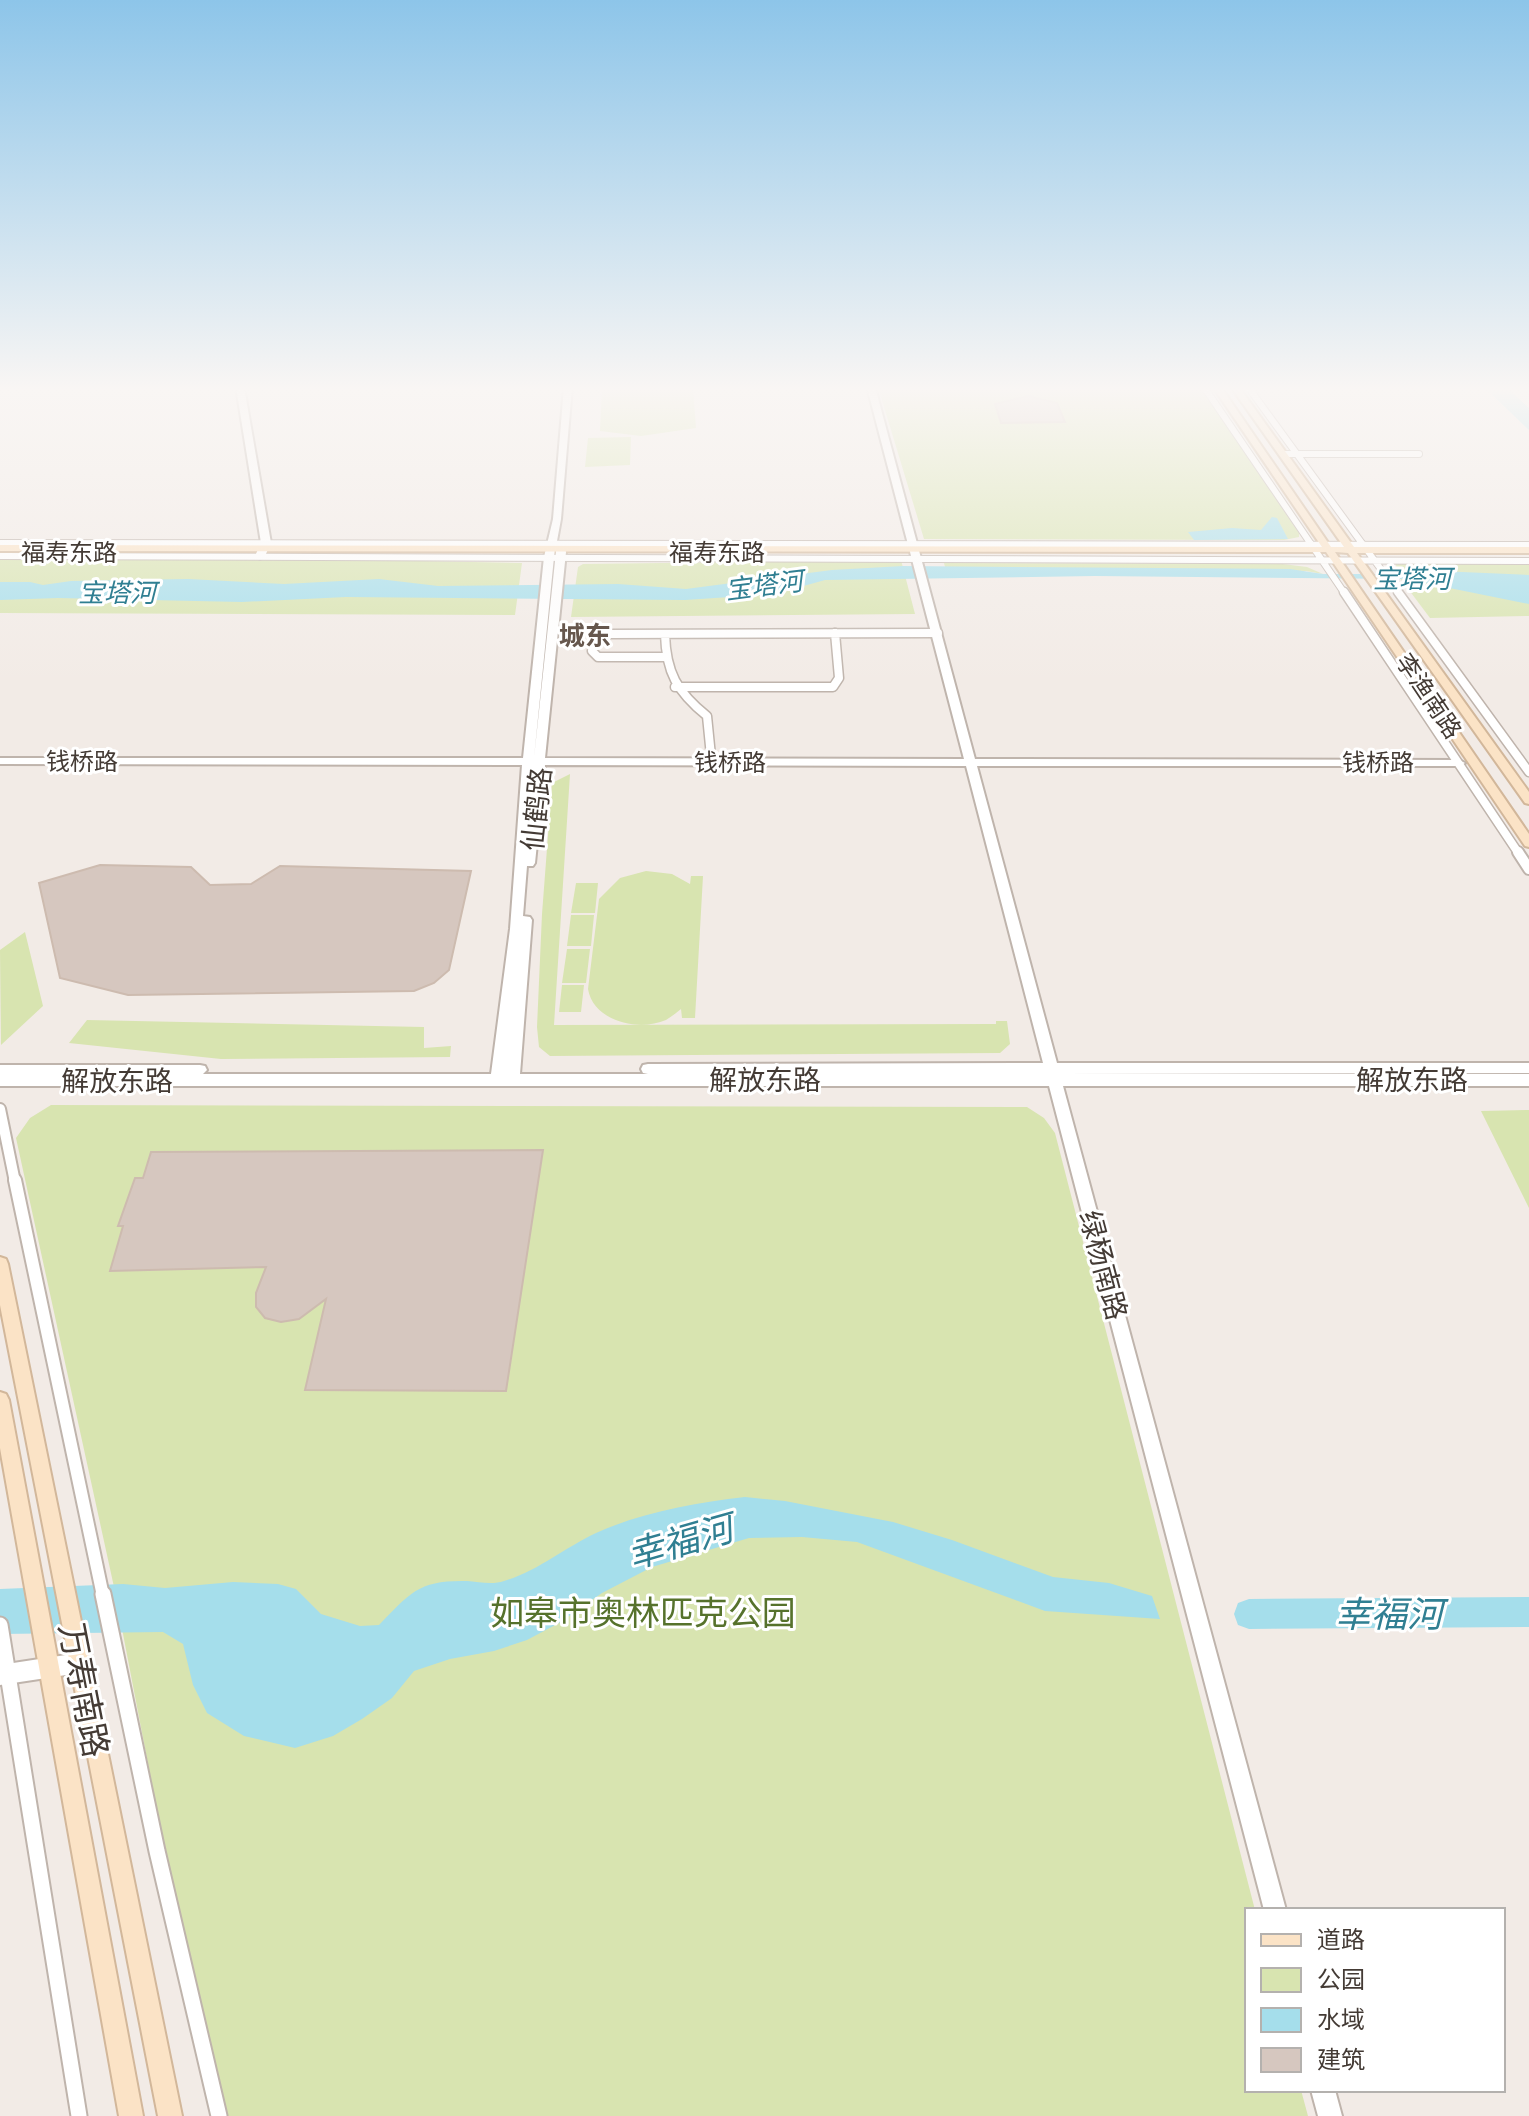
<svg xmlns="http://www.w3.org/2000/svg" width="1529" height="2116" viewBox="0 0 1529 2116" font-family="'PT Sans Narrow','Noto Sans SC',sans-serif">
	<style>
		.green { fill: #d8e4b0 }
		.water { fill: #a5deeb }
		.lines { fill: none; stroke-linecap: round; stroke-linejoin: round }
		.river { fill: #a5deeb; fill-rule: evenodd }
		.building { fill: #d6c7bf; stroke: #cdbbaf; stroke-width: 2 }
		.minor-far4-casing { stroke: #bfb4ac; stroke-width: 8 }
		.minor-far3-casing { stroke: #bfb4ac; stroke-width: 11 }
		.minor-far2-casing { stroke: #bfb4ac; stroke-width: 14 }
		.minor-far1-casing { stroke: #bfb4ac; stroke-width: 16 }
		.minor-casing { stroke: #bfb4ac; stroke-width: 19 }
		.tertiary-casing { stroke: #bfb4ac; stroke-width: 4 }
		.secondary-casing { stroke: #d2b79a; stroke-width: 4 }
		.minor-far4 { stroke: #fff; stroke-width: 6 }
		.minor-far3 { stroke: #fff; stroke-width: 8 }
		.minor-far2 { stroke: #fff; stroke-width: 10 }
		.minor-far1 { stroke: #fff; stroke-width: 12 }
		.minor { stroke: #fff; stroke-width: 15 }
		.tertiary { fill: #fff; fill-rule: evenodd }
		.secondary { fill: #fbe3c6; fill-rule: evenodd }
		.labels { text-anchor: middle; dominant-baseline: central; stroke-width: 6; stroke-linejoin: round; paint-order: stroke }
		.far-street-label { font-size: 24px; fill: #443b35; stroke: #fff }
		.far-water-label { font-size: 26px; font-style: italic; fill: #307f92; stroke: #fff }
		.far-quarter-label { font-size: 26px; font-weight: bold; fill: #66574d; stroke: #fff }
		.street-label { font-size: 28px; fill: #443b35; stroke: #fff }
		.near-park-label { font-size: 34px; fill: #56722c; stroke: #fff }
		.near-street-label { font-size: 34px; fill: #443b35; stroke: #fff }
		.near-water-label { font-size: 36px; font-style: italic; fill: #307f92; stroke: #fff }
	</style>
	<rect width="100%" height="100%" fill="#f2ebe6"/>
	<path class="green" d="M 602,387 L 693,387 L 696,428 L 641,436 L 600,431 Z
		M 878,387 L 1200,387 L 1299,533 L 1299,537 L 1284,540 L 924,539 Z
		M 631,437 L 630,465 L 585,467 L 588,438 Z
		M 0,558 L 317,559 L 522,563 L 515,615 L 0,613 Z
		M 901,560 L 915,614 L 571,617 L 578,567 L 583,564 Z
		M 944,563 L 1283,564 L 1307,567 L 1323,574 L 1306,571 L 945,567 Z
		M 1529,563 L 1529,616 L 1430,618 L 1397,574 L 1396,564 Z
		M 570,774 L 554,1025 L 996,1024 L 996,1021 L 1007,1021 L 1010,1044 L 1000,1053 L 550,1056 L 539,1047 L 537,1027 L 542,914 L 552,783 Z
		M 646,871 L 672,874 L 690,884 L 691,876 L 703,876 L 695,1018 L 682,1018 L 681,1009 C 676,1013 671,1017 666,1020 C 638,1032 593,1021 588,989 L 599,899 L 620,878 Z
		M 576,883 L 598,883 L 595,913 L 571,913 Z
		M 571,915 L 594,915 L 591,946 L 567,946 Z
		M 25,932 L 43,1006 L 1,1045 L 0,950 Z
		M 567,949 L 590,949 L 586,983 L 562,983 Z
		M 562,985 L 584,985 L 581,1012 L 559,1012 Z
		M 87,1020 L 424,1027 L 424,1048 L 451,1046 L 450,1057 L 221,1059 L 69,1043 Z
		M 51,1105 L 1027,1107 L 1044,1118 L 1055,1133 L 1255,1910 L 1247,1910 L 1247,2090 L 1301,2090 L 1308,2116 L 228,2116 L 163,1842 L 114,1587 L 16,1138 L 30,1118 Z
		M 1529,1110 L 1529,1208 L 1481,1111 Z"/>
	<path class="water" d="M 1484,387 L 1506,387 L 1529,408 L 1529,430 Z
		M 1272,517 L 1277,518 L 1288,539 L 1194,540 L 1188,532 L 1232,528 L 1261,530 Z
		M 903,566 L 1290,569 L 1323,574 L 1397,574 L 1415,570 L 1529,575 L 1529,604 L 1405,579 L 1095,576 L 825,580 L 775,594 L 685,600 L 346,597 L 242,602 L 58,598 L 0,600 L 0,582 L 30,582 L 43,585 L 71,581 L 188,579 L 284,584 L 379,579 L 438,586 L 618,584 L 686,589 L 832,570 Z
		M 745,1497 L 785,1501 L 893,1522 L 952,1540 L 1053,1577 L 1109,1583 L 1152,1596 L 1160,1619 L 1045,1611 L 857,1542 L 802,1537 L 749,1538 L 652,1567 L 602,1593 L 559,1623 L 527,1640 L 494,1651 L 450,1659 L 414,1671 L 392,1698 L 362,1719 L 333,1736 L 295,1748 L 244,1736 L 207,1713 L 193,1685 L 183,1644 L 163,1632 L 0,1634 L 0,1589 L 123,1584 L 165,1588 L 233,1582 L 278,1584 L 296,1589 L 321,1614 L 360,1626 L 379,1625 C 411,1592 419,1580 467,1581 C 479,1582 493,1585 504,1581 C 538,1571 564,1548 596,1533 C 643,1512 694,1503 745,1497 Z"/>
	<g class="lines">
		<path class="river" d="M 1529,1597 L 1529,1627 L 1249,1629 L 1238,1625 L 1234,1614 L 1238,1603 L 1249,1599 Z"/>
	</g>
	<path class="building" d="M 1028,396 L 1057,403 L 1065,422 L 1001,423 L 995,404 Z
		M 100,865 L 191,867 L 210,885 L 251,884 L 280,866 L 471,871 L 449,970 L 434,983 L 414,991 L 128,995 L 60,978 L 39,883 Z
		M 543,1150 L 506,1391 L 305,1390 L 326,1299 L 299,1319 L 281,1322 L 265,1318 L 256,1307 L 256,1293 L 266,1267 L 110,1271 L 123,1226 L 118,1226 L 135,1178 L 143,1178 L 151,1152 Z"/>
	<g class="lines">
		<g class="minor-far4-casing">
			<path id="minor-far4" d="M 1204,387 L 1345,594
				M 1248,387 L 1399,594
				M 1284,454 L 1419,454
				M 0,543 L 1529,545
				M 0,556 L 1529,561"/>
		</g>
		<g class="minor-far3-casing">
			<path id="minor-far3" d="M 1344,592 L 1519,854
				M 1398,592 L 1529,772
				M 665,634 C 666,672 677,692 707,716 L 711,756
				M 665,657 L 598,657 L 592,651 L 595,638 L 607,634 L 938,633
				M 675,687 L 833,687 L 839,678 L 835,633"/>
		</g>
		<g class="minor-far2-casing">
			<path id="minor-far2" d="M 1518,852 L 1529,869
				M 0,1109 L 15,1182"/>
		</g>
		<g class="minor-far1-casing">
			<path id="minor-far1" d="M 15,1180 L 103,1596"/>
		</g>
		<g class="minor-casing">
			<path id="minor" d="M 103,1594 L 157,1851 L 219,2116
				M 0,1625 L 79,2116"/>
		</g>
		<g class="tertiary-casing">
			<path id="tertiary" d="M 236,387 L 244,387 L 271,543 L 265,556 L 260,559 L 255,556 L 261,543 Z
				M 564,387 L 572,387 L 561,519 L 557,541 L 564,546 L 566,552 L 545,758 L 964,759 L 867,387 L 875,387 L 975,759 L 1459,760 L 1465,763 L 1459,766 L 977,766 L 1057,1063 L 1529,1063 L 1529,1073 L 1060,1074 L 1529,1074 L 1529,1086 L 1063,1086 L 1286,1910 L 1264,1910 L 1049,1086 L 0,1086 L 0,1065 L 200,1065 L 205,1066 L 207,1070 L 203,1074 L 491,1074 L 510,929 L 522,765 L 0,764 L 0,758 L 523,758 L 544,557 L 553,519 ZM 555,548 L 556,552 L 534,758 L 554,557 ZM 545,765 L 966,766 L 1043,1063 L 648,1064 L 643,1065 L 641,1069 L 643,1073 L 648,1074 L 1046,1074 L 520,1074 L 532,920 L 530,917 L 523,916 L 527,866 L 533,866 L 535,863 Z
				M 79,1653 L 86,1656 L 89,1663 L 86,1670 L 79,1673 L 0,1685 L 0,1665 Z
				M 1311,2090 L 1335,2090 L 1342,2116 L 1318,2116 Z"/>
		</g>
		<g class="secondary-casing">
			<path id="secondary" d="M 1213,387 L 1221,387 L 1331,547 L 1344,547 L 1231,387 L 1239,387 L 1354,547 L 1529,547 L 1529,553 L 1357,553 L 1529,792 L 1529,804 L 1525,803 L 1348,553 L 1335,552 L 1529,834 L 1529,847 L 1525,846 L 1326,552 L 0,551 L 0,545 L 1322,547 Z
				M 0,1257 L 6,1259 L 8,1264 L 182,2116 L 158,2116 L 0,1305 Z
				M 0,1392 L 6,1394 L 9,1400 L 143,2116 L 119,2116 L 0,1448 Z"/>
		</g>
		<use href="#minor-far4" class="minor-far4"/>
		<use href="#minor-far3" class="minor-far3"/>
		<use href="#minor-far2" class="minor-far2"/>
		<use href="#minor-far1" class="minor-far1"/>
		<use href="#minor" class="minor"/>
		<use href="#tertiary" class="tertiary"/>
		<use href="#secondary" class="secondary"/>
	</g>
	<linearGradient id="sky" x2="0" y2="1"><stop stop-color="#8dc5e9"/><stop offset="0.57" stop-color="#f9f6f4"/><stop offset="1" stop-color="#f9f6f4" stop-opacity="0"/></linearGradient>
	<rect width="1529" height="683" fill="url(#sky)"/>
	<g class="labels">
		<g class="far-street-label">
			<text x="69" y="552">福寿东路</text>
			<text x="717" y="552">福寿东路</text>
			<text transform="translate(1429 696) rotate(56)">李渔南路</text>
			<text x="82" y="761">钱桥路</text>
			<text x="730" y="762">钱桥路</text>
			<text x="1378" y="762">钱桥路</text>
		</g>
		<g class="far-water-label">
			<text x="1412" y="578">宝塔河</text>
			<text transform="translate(764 585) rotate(-7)">宝塔河</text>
			<text x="117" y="592">宝塔河</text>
		</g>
		<g class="far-quarter-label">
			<text x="585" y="635">城东</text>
		</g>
		<g class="street-label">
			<text transform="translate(536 809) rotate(-84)">仙鹤路</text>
			<text x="765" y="1079">解放东路</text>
			<text x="1412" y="1079">解放东路</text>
			<text x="117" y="1080">解放东路</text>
			<text transform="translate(1104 1265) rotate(75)">绿杨南路</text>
		</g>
		<g class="near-park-label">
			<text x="643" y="1612">如皋市奥林匹克公园</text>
		</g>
		<g class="near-street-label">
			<text transform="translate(85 1690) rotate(79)">万寿南路</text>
		</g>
		<g class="near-water-label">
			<text transform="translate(680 1541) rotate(-16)">幸福河</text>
			<text x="1389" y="1613">幸福河</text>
		</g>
	</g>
	<rect x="1245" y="1908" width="260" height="184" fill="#ffffff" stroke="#b4b1ae" stroke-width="2"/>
	<rect x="1261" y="1934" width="40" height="12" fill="#fbe3c6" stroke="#b4b1ae" stroke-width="2"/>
	<text x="1317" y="1948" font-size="24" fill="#443b35">道路</text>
	<rect x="1261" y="1968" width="40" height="24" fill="#d8e4b0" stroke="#b4b1ae" stroke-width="2"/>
	<text x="1317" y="1988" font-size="24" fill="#443b35">公园</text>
	<rect x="1261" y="2008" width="40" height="24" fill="#a5deeb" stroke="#b4b1ae" stroke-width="2"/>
	<text x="1317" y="2028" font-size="24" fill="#443b35">水域</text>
	<rect x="1261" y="2048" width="40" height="24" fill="#d6c7bf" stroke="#b4b1ae" stroke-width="2"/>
	<text x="1317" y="2068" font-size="24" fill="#443b35">建筑</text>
</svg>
